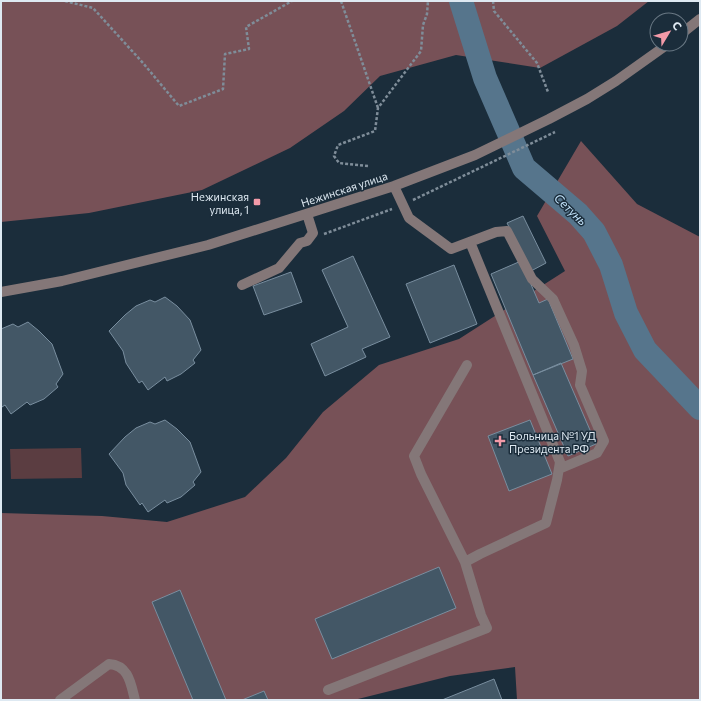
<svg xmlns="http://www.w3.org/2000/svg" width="701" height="701" viewBox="0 0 701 701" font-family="Commissioner,sans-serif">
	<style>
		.green { fill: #5b3d41 }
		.forest { fill: #775157 }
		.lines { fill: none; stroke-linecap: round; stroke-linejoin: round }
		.river { stroke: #56758c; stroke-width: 24 }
		.building { fill: #435766; stroke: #798e9f }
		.path { stroke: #7f8d99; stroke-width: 2.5; stroke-dasharray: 3 2; stroke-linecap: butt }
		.minor { stroke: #847778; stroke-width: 10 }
		.poi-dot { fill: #f39aa8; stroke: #1b2d3b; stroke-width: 1.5 }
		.labels { text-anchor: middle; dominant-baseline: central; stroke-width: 3; stroke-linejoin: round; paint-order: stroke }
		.street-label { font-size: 11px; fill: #dee9f2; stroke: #1b2d3b }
		.poi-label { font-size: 11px; fill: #dee9f2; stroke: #1b2d3b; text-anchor: end }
		.water-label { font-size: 12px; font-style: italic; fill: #c3e4fc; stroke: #1b2d3b }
	</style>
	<rect width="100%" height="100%" fill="#1b2d3b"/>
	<path class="green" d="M 81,448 L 82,478 L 11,479 L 10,449 Z"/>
	<path class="forest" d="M 1,1 L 649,1 L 617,26 L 540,68 L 456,55 L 380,76 L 344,111 L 290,148 L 202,190 L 89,213 L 1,222 Z
		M 581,141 L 637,204 L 700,237 L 700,700 L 517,700 L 515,667 L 450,676 L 354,700 L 1,700 L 1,513 L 102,516 L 167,522 L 245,497 L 286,458 L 323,412 L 379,365 L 459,339 L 565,271 L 537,216 Z"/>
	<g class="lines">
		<path class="river" d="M 461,1 L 485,78 L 524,168 L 578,214 L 594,232 L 611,265 L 626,313 L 645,350 L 700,408"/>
	</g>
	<path class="building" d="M 523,216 L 546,263 L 531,271 L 507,223 Z
		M 353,256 L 390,337 L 362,349 L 366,357 L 325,376 L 311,344 L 348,327 L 322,270 Z
		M 521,261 L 539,303 L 548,299 L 573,359 L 533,375 L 491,274 Z
		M 454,265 L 477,324 L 430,343 L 406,284 Z
		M 291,272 L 302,302 L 264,315 L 253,286 Z
		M 165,297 L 177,306 L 190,320 L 201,350 L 193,360 L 195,363 L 181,374 L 167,381 L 165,377 L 148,390 L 142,381 L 139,383 L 126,363 L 123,351 L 109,331 L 125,315 L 136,306 L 150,300 L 155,302 Z
		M 28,322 L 39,331 L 52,344 L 63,374 L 56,384 L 58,387 L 44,399 L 30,405 L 27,402 L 11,414 L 5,405 L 2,407 L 1,405 L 1,329 L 13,324 L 18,327 Z
		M 561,363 L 596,444 L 568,456 L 533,375 Z
		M 165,420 L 177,429 L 190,442 L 201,472 L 193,482 L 195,485 L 181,497 L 167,503 L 165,500 L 148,512 L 142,503 L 140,505 L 126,485 L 123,473 L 109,454 L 125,437 L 136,428 L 150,422 L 155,424 Z
		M 530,420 L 552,474 L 509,491 L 488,436 Z
		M 439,567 L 456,608 L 332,659 L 315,619 Z
		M 180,590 L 226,700 L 193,700 L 152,602 Z
		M 494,679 L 502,700 L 442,700 Z
		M 264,691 L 268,700 L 242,700 Z"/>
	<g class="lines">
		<path class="path" d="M 65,1 L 93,8 L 143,63 L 179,106 L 223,89 L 225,54 L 249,49 L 246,27 L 292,1
			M 341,1 L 378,108
			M 493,1 L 494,11 L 537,63 L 548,92
			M 368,166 L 339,163 L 334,156 L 338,145 L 375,131 L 378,108 L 421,51 L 423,25 L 427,14 L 428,1
			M 413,200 L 555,132
			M 324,234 L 392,209"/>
		<path class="minor" d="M 681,34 L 700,19
			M 394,186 L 409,218 L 451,249 L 496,232 L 507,231 L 532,279 L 553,299 L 574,345 L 582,371 L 580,385 L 604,441 L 597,453 L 559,469
			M 242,285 L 279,268 L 300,243 L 307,241 L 313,233 L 307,214
			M 1,292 L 62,281 L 208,245 L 394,186 L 475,155 L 549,119 L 587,99 L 616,81 L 668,44
			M 465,562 L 421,474 L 414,456 L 467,365
			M 328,690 L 487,628 L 481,615 L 465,562 L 480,554 L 546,523 L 557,480 L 560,462 L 470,242
			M 60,700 L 109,664 C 129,665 131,685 135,700"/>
	</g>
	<g class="poi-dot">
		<rect x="253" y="198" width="8" height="8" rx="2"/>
		<path d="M498 435h4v4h4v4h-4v4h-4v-4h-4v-4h4z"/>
	</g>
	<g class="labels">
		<g class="street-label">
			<text transform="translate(344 189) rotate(-18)">Нежинская улица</text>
		</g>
		<g class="poi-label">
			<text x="249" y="196">Нежинская<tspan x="249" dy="13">улица, 1</tspan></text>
			<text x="509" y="435" text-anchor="start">Больница №1 УД<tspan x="509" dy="13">Президента РФ</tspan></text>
		</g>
		<g class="water-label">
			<text transform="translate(571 209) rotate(44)">Сетунь</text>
		</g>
	</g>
	<rect width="701" height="701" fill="none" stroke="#dee9f2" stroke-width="4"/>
	<g transform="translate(669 32) rotate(52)"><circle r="19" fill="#1b2d3b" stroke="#697884"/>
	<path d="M0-3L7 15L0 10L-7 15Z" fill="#f39aa8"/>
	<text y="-6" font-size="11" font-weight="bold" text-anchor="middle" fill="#dee9f2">С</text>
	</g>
</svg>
